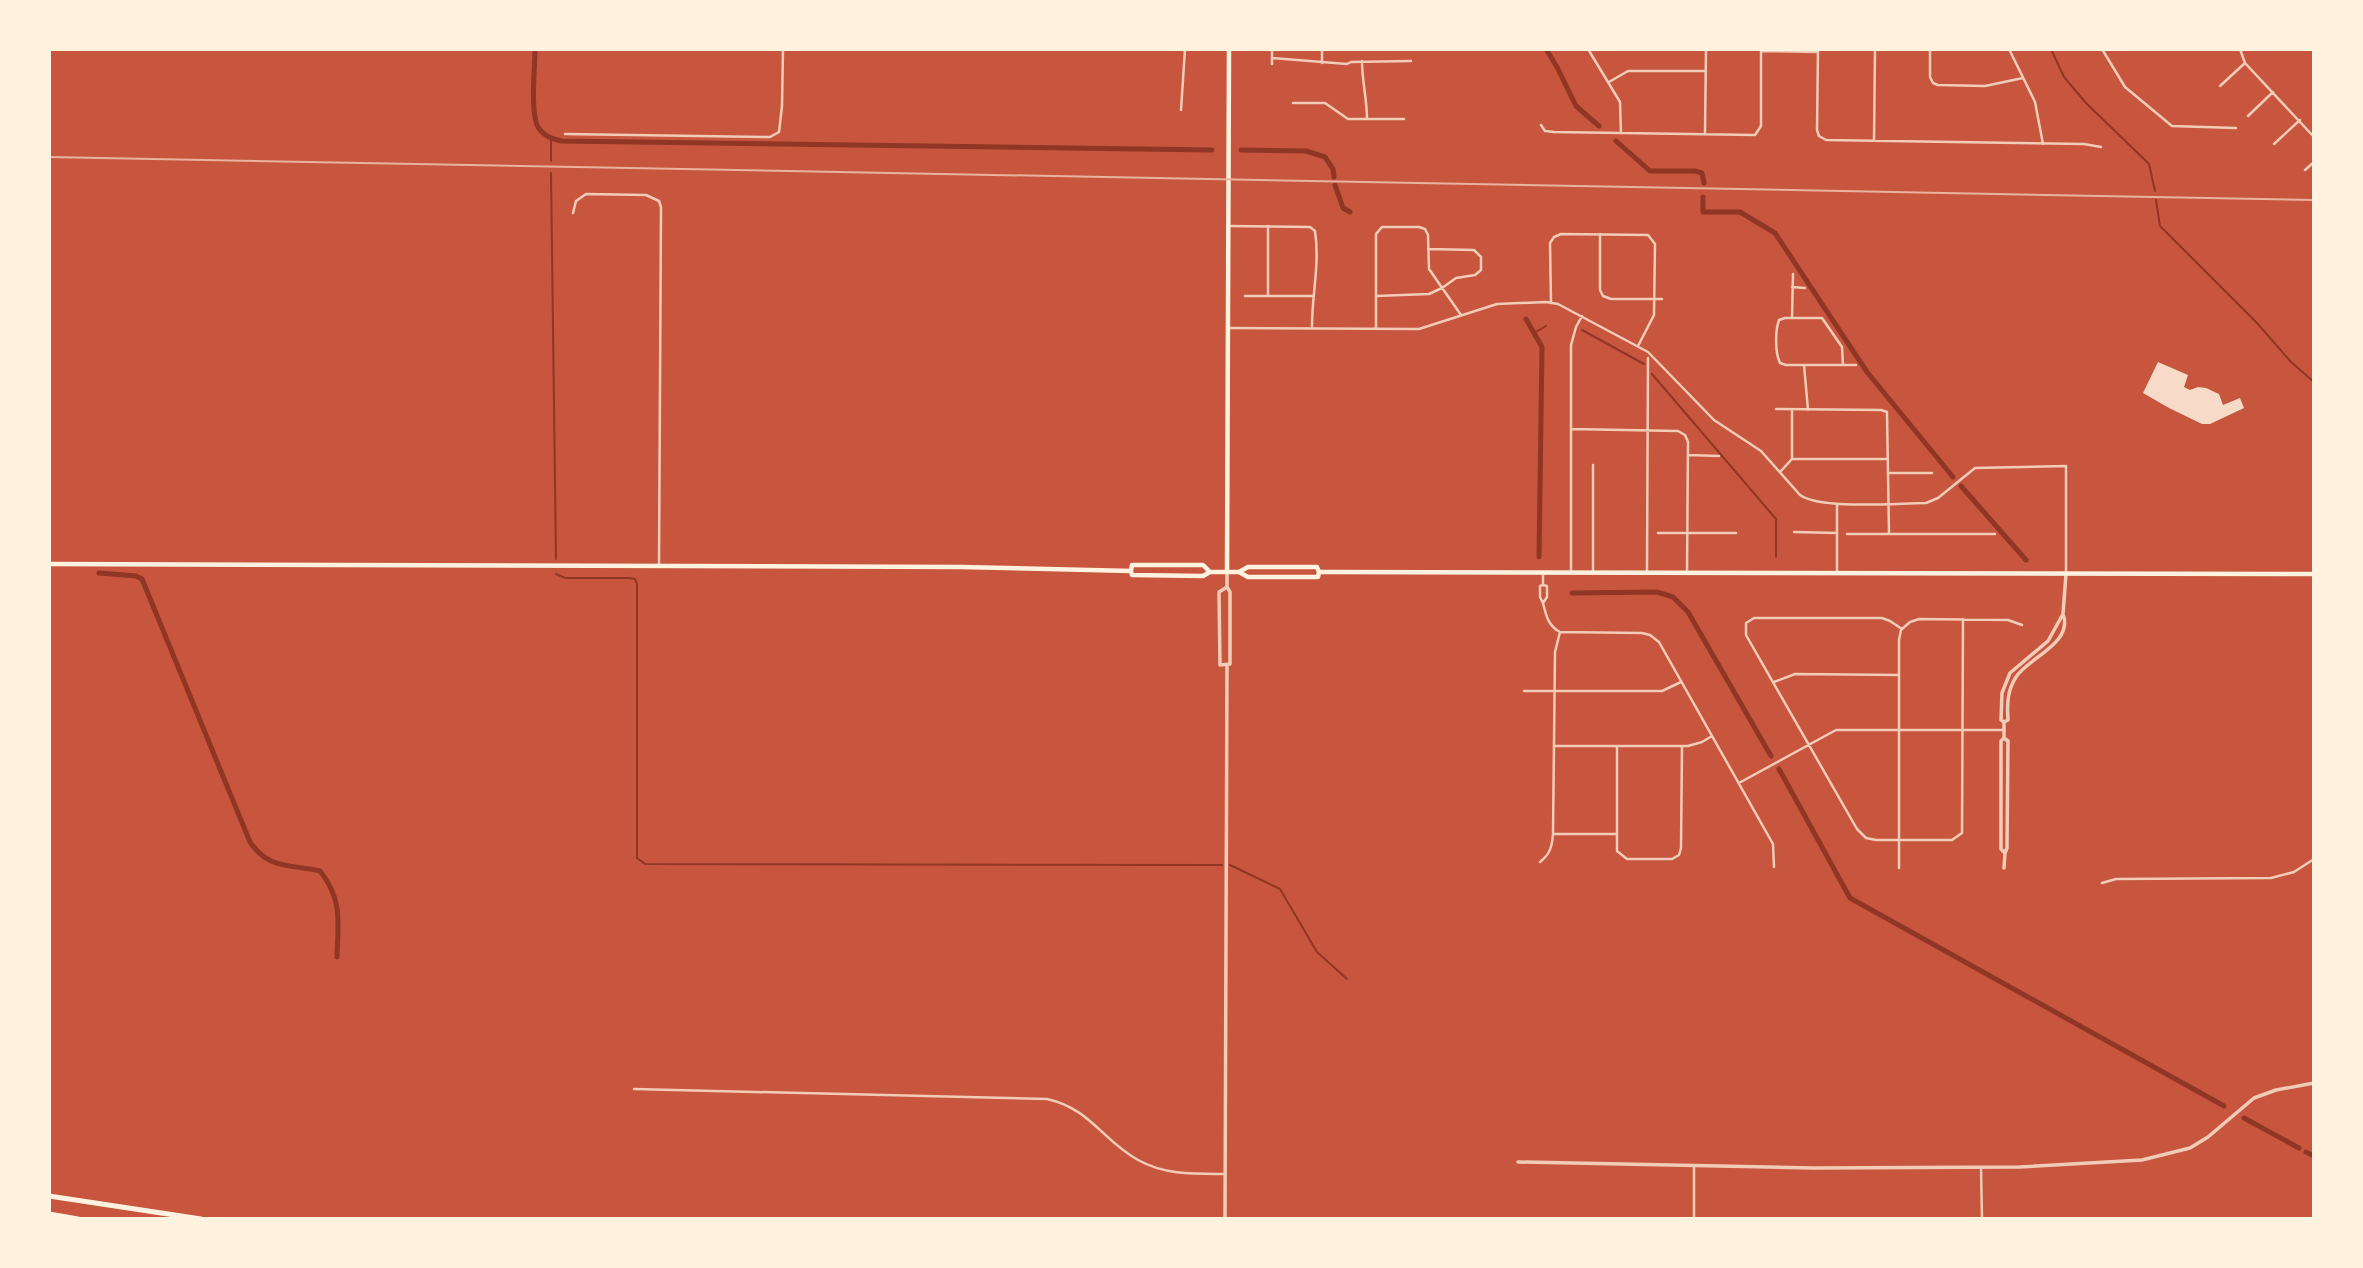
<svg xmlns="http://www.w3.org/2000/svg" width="2363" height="1268" viewBox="0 0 2363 1268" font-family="'Golos Text',sans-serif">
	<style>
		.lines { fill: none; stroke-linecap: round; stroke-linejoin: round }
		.stream { stroke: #8f3625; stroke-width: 2 }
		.canal { stroke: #8f3625; stroke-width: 5 }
		.building { fill: #f7dbc8 }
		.minor { stroke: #f1ccb7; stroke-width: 2.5 }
		.tertiary { stroke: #f1ccb7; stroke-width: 3.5 }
		.secondary { stroke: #fff3e0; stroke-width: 4.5 }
		.motorway { stroke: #fff3e0; stroke-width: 5 }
		.rail { stroke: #e9b49f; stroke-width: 2 }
	</style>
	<rect width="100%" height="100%" fill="#c8553d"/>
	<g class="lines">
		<path class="stream" d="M 2051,49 L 2064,77 L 2086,103 L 2149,164 L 2155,191
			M 551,138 L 551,161
			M 551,173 L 556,559
			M 2156,200 L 2160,226 L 2257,323 L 2291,362 L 2314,382
			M 1582,330 L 1644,364
			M 1534,333 L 1546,326
			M 1652,374 L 1776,519 L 1776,557
			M 556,574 L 565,578 L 629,578 L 635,579 L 637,584 L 637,858 L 645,864 L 1222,865
			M 1230,865 L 1280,889 L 1317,952 L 1347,979"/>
		<path class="canal" d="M 535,49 C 535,67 530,113 538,127 C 543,136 552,139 561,141 L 1212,150
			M 1546,49 L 1557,67 L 1576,106 L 1599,126
			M 1616,141 L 1650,171 L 1695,171 L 1702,173 L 1704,183
			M 1241,150 L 1306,151 L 1325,157 L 1333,169 L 1334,177
			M 1335,185 L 1343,208 L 1350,212
			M 1703,197 L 1703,212 L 1740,212 L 1775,233 L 1867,372 L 1953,477
			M 1526,319 L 1542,347 L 1539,557
			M 1961,486 L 2026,560
			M 99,573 L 136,576 L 142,579 L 250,842 C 269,870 290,864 320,871 C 343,900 338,922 337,957
			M 1572,593 L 1657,592 L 1673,597 L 1688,612 L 1771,756
			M 1779,769 L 1850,898 L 2224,1106
			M 2244,1118 L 2299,1148
			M 2306,1152 L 2314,1156"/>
	</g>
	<path class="building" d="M 2158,362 L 2188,375 L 2184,387 L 2190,390 L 2198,387 L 2206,388 L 2219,394 L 2223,405 L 2240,398 L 2244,408 L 2210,424 L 2202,424 L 2169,408 L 2143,393 Z"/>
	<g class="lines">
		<path class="minor" d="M 1588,49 L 1620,102 L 1621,133
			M 1818,49 L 1817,130 L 1819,136 L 1826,140 L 2084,144 L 2101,147
			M 1930,49 L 1930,77 L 1933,83 L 1938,85 L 1985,86 L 2023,78
			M 2009,49 L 2035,102 L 2043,144
			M 2102,49 L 2125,87 L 2172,126 L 2236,128
			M 2240,49 L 2245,63 L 2314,137
			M 1762,51 L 1818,52
			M 1272,58 L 1347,64 L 1351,62 L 1411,61
			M 1362,61 C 1362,81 1367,99 1367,119
			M 1322,63 L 1322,49
			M 1272,64 L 1272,49
			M 1609,82 L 1628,71 L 1706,71
			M 2220,86 L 2245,63
			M 1293,103 L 1325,103 L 1348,119 L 1404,119
			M 1181,110 L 1185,49
			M 2248,116 L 2273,92
			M 1541,125 L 1545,131 L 1554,132 L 1755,135 L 1761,126 L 1761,49
			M 1705,133 L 1706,49
			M 565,134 L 770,137 L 779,132 L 782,106 L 783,49
			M 1874,140 L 1875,49
			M 2274,144 L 2300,120
			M 2305,170 L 2314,162
			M 573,213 L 576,201 L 586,194 L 646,195 L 659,201 L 661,207 L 659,566
			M 1228,226 L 1310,227 L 1315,231 C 1320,264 1312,294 1312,326
			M 1600,234 L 1600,290 L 1603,296 L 1611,299 L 1662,299
			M 1792,287 L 1805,288
			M 1245,296 L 1314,296
			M 1268,296 L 1268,226
			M 1376,296 L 1429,294 L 1442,288 L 1456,278 L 1475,275 L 1481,270 L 1481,257 L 1474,250 L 1428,249
			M 1551,302 L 1550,243 L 1554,237 L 1561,234 L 1648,235 L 1655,244 L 1654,315 L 1638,346
			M 1792,318 L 1793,274
			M 1228,328 L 1419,329 L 1497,304 L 1546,302 L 1558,304 L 1648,352 L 1714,420 L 1761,451 L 1800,495 C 1821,510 1897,503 1926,503 L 1938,498 L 1975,468 L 2066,466 L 2066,572
			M 1376,328 L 1376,234 L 1382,227 L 1419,227 L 1425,229 L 1428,235 L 1429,269 L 1461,315
			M 1804,365 L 1808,410
			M 1843,365 L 1842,347 L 1822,318 L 1785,318 L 1779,320 C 1775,331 1775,353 1780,363 L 1786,365 L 1856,365
			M 1776,409 L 1881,410 L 1887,412 L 1889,534
			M 1571,429 L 1678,431 L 1685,435 L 1688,442 L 1687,573
			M 1688,455 L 1719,456
			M 1792,459 L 1887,459
			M 1593,465 L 1593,573
			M 1780,472 L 1792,459 L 1792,410
			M 1889,473 L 1932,473
			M 1794,532 L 1837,533
			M 1658,533 L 1736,533
			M 1847,534 L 1995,534
			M 1571,572 L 1571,345 L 1576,327 L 1582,316
			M 1647,573 L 1648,358
			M 1837,573 L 1837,504
			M 1543,585 L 1547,586 L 1547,597 L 1543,603 L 1540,597 L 1540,586 L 1543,585 L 1543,572
			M 1963,619 L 1962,833 L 1952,840 L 1876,840 L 1866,838 L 1857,829 L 1746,635 L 1746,623 L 1754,618 L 1882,618 L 1890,621 L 1902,629 L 1910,622 L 1919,619 L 2008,620 L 2022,625
			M 1560,632 L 1642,633 L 1650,635 L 1659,642 L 1773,844 L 1774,867
			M 1774,682 L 1795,674 L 1899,675
			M 1524,691 L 1662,691 L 1681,682
			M 1554,746 L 1688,746 L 1702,742 L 1712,736
			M 1617,746 L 1617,851 L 1627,859 L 1672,859 L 1679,855 L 1681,848 L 1682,746
			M 1739,783 L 1836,730 L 2004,730
			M 1553,834 L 1616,834
			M 1540,862 C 1550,854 1552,847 1553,834 L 1555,652 L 1560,632 C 1548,626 1546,615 1543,603
			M 1899,868 L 1899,640 L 1901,630
			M 2102,883 L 2116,879 L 2271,878 L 2294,872 L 2314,859
			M 634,1089 L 1047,1099 C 1091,1109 1102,1140 1138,1160 C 1165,1175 1193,1174 1224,1174
			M 1981,1167 L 1982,1219
			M 1694,1219 L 1694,1166"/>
		<path class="tertiary" d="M 1227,587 L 1219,592 L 1220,665 L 1230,664 L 1230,592 L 1227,587 L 1227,572
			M 2063,614 L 2066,574
			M 2004,722 L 2008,720 C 2007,705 2007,691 2016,677 C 2028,658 2074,643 2063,614 L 2048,641 L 2010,673 L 2002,693 L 2001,720 L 2004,722 L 2004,738 L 2001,741 L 2001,849 L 2005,853 L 2007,848 L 2008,741 L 2004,738
			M 2004,868 L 2005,853
			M 1518,1162 L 1813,1168 L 2020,1167 L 2142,1160 L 2190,1148 L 2208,1137 L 2254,1098 L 2276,1090 L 2314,1083
			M 1225,1219 L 1227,666"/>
		<path class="secondary" d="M 49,564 L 961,567 L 1131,571
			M 1210,572 L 1203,565 L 1132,565 L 1131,571 L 1132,575 L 1203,576 L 1210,572 L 1239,572
			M 1227,572 L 1229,49
			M 1319,572 L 1318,577 L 1248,577 L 1239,572 L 1248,567 L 1317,567 L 1319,572 L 1330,572 L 2314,574"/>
		<path class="motorway" d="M 49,1196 L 201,1219
			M 49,1214 L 78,1219"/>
		<path class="rail" d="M 49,157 L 2314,200"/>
	</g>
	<rect width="2363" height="1268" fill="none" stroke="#fff3e0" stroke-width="102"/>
</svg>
